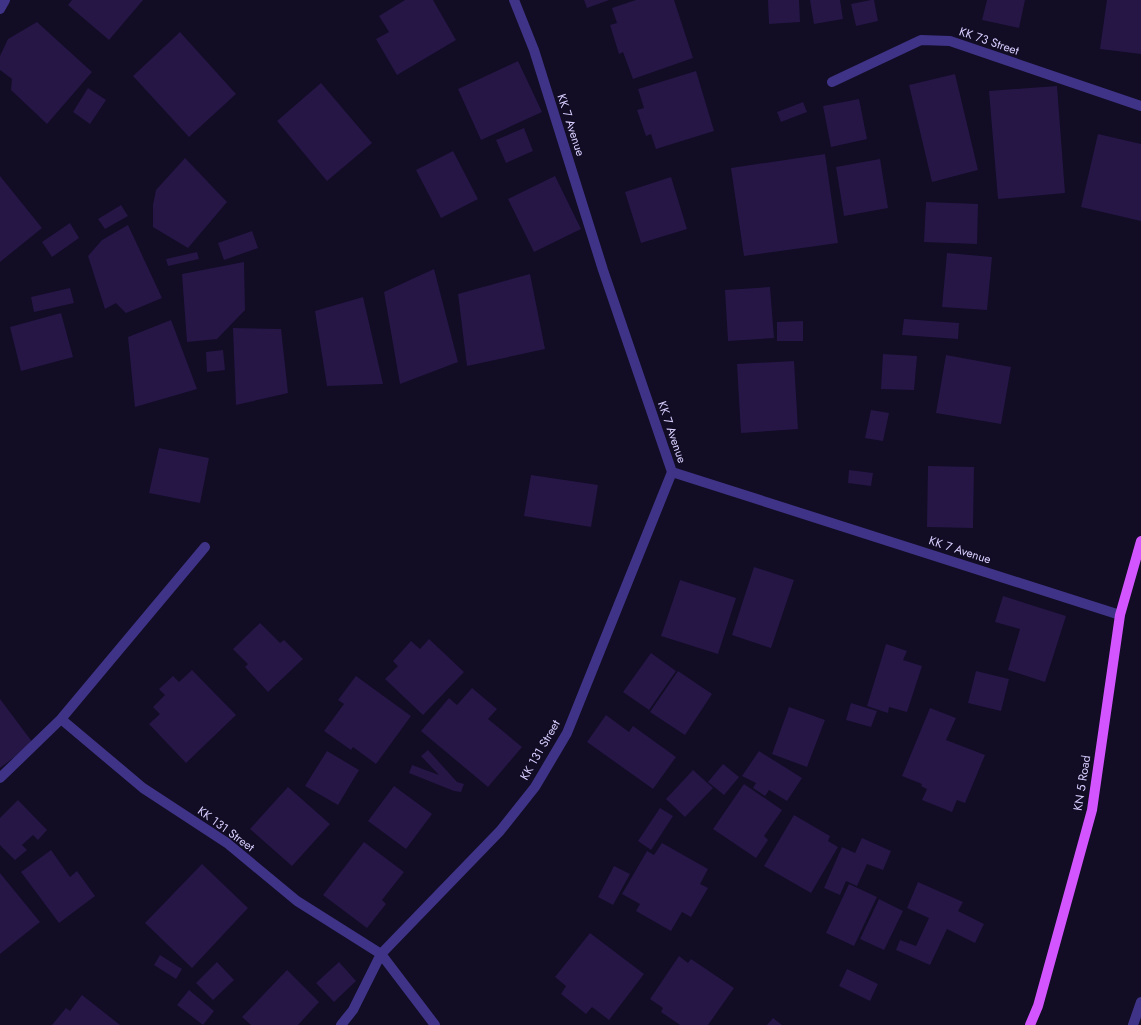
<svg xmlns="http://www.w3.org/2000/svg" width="1141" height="1025" viewBox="0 0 1141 1025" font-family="Jost,sans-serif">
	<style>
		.building { fill: #251646 }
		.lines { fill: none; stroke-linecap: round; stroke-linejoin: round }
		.minor { stroke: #3f3387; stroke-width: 10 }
		.major { stroke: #d255ff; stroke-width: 10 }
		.labels { text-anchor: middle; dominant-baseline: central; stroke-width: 3; stroke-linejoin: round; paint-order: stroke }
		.street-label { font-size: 12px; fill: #d9ceff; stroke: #120c24 }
	</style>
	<rect width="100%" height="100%" fill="#120c24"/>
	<path class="building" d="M 72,0 L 143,0 L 109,40 L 68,5 Z
		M 405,0 L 433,0 L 456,40 L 397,75 L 376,39 L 389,32 L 379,16 Z
		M 584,0 L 609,0 L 587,8 Z
		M 636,0 L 674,0 L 693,58 L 633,79 L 623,52 L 619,54 L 610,25 L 617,23 L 612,8 Z
		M 768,0 L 799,0 L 800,22 L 769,24 Z
		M 810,0 L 840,0 L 843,19 L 814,24 Z
		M 871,0 L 874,0 L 878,21 L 856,26 L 851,4 Z
		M 987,0 L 1025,0 L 1019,28 L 982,20 Z
		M 1107,0 L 1141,0 L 1141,54 L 1100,49 Z
		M 37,22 L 92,72 L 47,124 L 11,90 L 12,79 L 0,70 L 0,56 L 8,39 Z
		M 180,32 L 236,94 L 189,137 L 133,76 Z
		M 518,61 L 542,112 L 481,140 L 458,89 Z
		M 696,71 L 714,131 L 656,149 L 651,134 L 646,136 L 637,110 L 644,108 L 638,89 Z
		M 955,74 L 978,170 L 932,182 L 909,85 Z
		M 321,83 L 372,143 L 327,181 L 277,121 Z
		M 1057,86 L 1065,193 L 998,199 L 989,91 Z
		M 88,88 L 106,100 L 90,124 L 73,112 Z
		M 859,99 L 867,139 L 831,147 L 823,106 Z
		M 803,102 L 807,112 L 781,122 L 777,112 Z
		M 524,128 L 533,151 L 506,163 L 496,140 Z
		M 1098,134 L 1141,144 L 1141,221 L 1081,207 Z
		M 453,151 L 478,199 L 441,218 L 416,170 Z
		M 825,154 L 838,243 L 744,256 L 731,168 Z
		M 185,158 L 227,202 L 188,248 L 153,227 L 153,205 L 156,190 Z
		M 880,159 L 888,208 L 844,216 L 836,167 Z
		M 0,176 L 42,228 L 0,262 Z
		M 555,176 L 581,229 L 534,252 L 508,199 Z
		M 671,177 L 687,229 L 641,243 L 625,192 Z
		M 926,202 L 978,204 L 977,244 L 924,242 Z
		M 121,205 L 128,216 L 105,229 L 98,219 Z
		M 70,223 L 79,238 L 52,257 L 42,242 Z
		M 128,225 L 162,298 L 126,313 L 116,303 L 105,309 L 88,256 L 102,240 Z
		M 252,231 L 258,248 L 224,260 L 218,243 Z
		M 197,252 L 199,259 L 168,266 L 166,259 Z
		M 947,253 L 992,257 L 987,310 L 942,307 Z
		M 244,262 L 245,310 L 217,339 L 187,342 L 182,274 Z
		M 434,269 L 458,362 L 400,384 L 384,292 Z
		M 530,274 L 545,349 L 467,366 L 458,294 Z
		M 770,287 L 774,338 L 728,341 L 725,290 Z
		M 70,288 L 74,303 L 34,312 L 31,297 Z
		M 363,297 L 383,384 L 327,386 L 315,311 Z
		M 61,313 L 73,357 L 21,371 L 10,327 Z
		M 904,319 L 959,323 L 958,339 L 902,335 Z
		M 171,320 L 197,389 L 135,407 L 128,337 Z
		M 803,321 L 803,341 L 777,341 L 777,322 Z
		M 233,328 L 281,329 L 288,393 L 236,405 Z
		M 223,350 L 225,370 L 207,372 L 206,352 Z
		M 883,354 L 917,356 L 914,390 L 881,389 Z
		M 946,355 L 1011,367 L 1001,424 L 936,413 Z
		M 794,361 L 798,429 L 741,433 L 737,364 Z
		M 871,410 L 889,413 L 883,441 L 865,438 Z
		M 159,448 L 209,458 L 200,503 L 149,493 Z
		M 928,466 L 974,467 L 973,528 L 927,527 Z
		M 849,470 L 873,473 L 871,486 L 848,483 Z
		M 531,475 L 598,485 L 591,527 L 524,516 Z
		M 754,567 L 794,580 L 771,648 L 732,635 Z
		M 680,580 L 736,598 L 718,654 L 661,636 Z
		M 1003,596 L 1066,616 L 1045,682 L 1008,670 L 1020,629 L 995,622 Z
		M 260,623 L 280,643 L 284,640 L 303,659 L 268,692 L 245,667 L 248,664 L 233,649 Z
		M 429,639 L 464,672 L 423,715 L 385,679 L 398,666 L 393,661 L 411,641 L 420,649 Z
		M 886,644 L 907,651 L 903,660 L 922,666 L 907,712 L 889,707 L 888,713 L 867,706 Z
		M 651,653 L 676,671 L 649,710 L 623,692 Z
		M 192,670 L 236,715 L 186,763 L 149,724 L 160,714 L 153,707 L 165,695 L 159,689 L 173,676 L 179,682 Z
		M 678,671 L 712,694 L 685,735 L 650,712 Z
		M 976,671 L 1009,679 L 1001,711 L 968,703 Z
		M 356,676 L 411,716 L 376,764 L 353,747 L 351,750 L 324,731 L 344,704 L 338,700 Z
		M 472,688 L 497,709 L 488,719 L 522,747 L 488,787 L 421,731 L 449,698 L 457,705 Z
		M 0,699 L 33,743 L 0,768 Z
		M 851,703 L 877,711 L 871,727 L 846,720 Z
		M 789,707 L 825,720 L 807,767 L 772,754 Z
		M 930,708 L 956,718 L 946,740 L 985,755 L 965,803 L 957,800 L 952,812 L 922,800 L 927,789 L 921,786 L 922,784 L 902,776 Z
		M 606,715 L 629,732 L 633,726 L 676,757 L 653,789 L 587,742 Z
		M 428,750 L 457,782 L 464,784 L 461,792 L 454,791 L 409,773 L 412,765 L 439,775 L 421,756 Z
		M 327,751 L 359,770 L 338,805 L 305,786 Z
		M 759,751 L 802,778 L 787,801 L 769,790 L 765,796 L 753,788 L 756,783 L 742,776 Z
		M 723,764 L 739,777 L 724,795 L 708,782 Z
		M 693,770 L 713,788 L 685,817 L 666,799 Z
		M 744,784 L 782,810 L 764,836 L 768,840 L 756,858 L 713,829 Z
		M 394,786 L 432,814 L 406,849 L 368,821 Z
		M 288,787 L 330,824 L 292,866 L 250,829 Z
		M 18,800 L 47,830 L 38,840 L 33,835 L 22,845 L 27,850 L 15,860 L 0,845 L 0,818 Z
		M 660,808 L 673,816 L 651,850 L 638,841 Z
		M 794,815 L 830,836 L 828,841 L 838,847 L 811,893 L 764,866 Z
		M 862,838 L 891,851 L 883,870 L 867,864 L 857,886 L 846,881 L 840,895 L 824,888 L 842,847 L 855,853 Z
		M 364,842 L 404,872 L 382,900 L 386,904 L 367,928 L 323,895 Z
		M 662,843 L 708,869 L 700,884 L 708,888 L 691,917 L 682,912 L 671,931 L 636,911 L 640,904 L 622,894 L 647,851 L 654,855 Z
		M 51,850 L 70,877 L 77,871 L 95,896 L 59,923 L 21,872 Z
		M 202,864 L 248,908 L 192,968 L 145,923 Z
		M 614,866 L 630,874 L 613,905 L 598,897 Z
		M 0,873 L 40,922 L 0,954 Z
		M 918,882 L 963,902 L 958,911 L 984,924 L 975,943 L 947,929 L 930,965 L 896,950 L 900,940 L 916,946 L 929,918 L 907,908 Z
		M 849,884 L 877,897 L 854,946 L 826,933 Z
		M 879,899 L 903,911 L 884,950 L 860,939 Z
		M 590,933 L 644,974 L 609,1020 L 592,1007 L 586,1014 L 561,994 L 566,986 L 555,977 Z
		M 160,955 L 182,969 L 176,979 L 154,965 Z
		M 679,956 L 688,963 L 691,959 L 734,988 L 708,1025 L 680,1025 L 661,1012 L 663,1008 L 650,999 Z
		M 217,962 L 234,980 L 213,1000 L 196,983 Z
		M 339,962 L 356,981 L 334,1002 L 316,983 Z
		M 847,969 L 878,984 L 870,1001 L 839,986 Z
		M 287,970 L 319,1002 L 298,1025 L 251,1025 L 242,1017 Z
		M 189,990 L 214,1011 L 203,1025 L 177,1005 Z
		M 82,995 L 120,1025 L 52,1025 L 66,1008 L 70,1011 Z
		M 773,1018 L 782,1025 L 767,1025 Z"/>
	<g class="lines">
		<path class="minor" d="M 514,0 L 534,50 L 603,270 L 672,472 L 1120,615
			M 0,9 L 5,0
			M 832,82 L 921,40 L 950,41 L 1141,106
			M 61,719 L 143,788 L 227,843 L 297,901 L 381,954 L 435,1025
			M 0,778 L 61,719 L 205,547
			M 341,1025 L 353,1010 L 381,954 L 500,831 L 535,787 L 567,733 L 672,472
			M 1133,1025 L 1141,1002"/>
		<path class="major" d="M 1030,1025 L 1038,1006 L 1092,810 L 1120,615 L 1141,541"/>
	</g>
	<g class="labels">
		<g class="street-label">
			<text transform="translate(989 41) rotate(19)">KK 73 Street</text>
			<text transform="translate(571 125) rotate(72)">KK 7 Avenue</text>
			<text transform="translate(672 432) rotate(71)">KK 7 Avenue</text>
			<text transform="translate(960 550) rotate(18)">KK 7 Avenue</text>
			<text transform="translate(540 750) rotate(-60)">KK 131 Street</text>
			<text transform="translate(1082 783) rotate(-81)">KN 5 Road</text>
			<text transform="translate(226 829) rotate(36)">KK 131 Street</text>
		</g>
	</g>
</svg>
